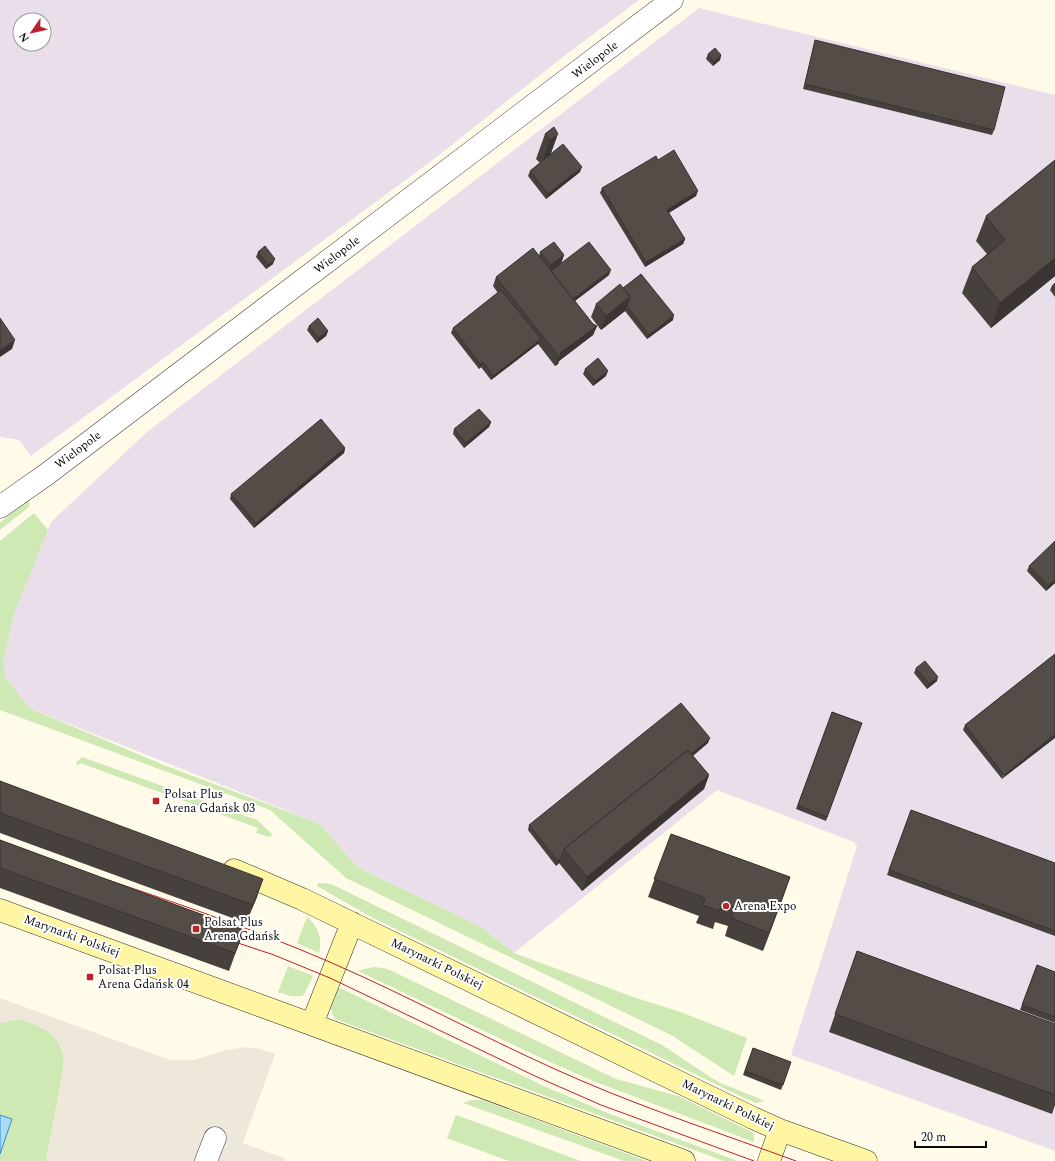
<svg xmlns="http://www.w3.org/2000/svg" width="1055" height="1161" viewBox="0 0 1055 1161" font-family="Spectral,serif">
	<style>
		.industrial { fill: #e9deea; fill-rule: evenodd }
		.green { fill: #cee9b3 }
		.plaza { fill: #ede8d9 }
		.water { fill: #addaf7; stroke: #338ecf }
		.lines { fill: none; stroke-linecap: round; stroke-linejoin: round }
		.street-casing { stroke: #3e3e3e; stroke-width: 23 }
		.secondary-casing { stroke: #2d2d2d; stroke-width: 23 }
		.street { stroke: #fff; stroke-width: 22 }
		.secondary { stroke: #fff6a3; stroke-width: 22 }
		.tram { stroke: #bc2227; stroke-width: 1 }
		.wall { fill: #47413d }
		.shaded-wall { fill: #3a3532 }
		.building { fill: #534c47; stroke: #3a3532 }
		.poi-dot { fill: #bc2227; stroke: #fff; stroke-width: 1.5 }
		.labels { text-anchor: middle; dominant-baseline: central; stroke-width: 4; stroke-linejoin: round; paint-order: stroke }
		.street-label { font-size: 12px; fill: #0b0b0b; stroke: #fff }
		.poi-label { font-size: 12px; fill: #0b0b0b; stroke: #fff; text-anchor: start }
	</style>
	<rect width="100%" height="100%" fill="#fffbe8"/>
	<path class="industrial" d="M 0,0 L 639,0 L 564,56 L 434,159 L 31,456 L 19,440 L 0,437 ZM 20,20 L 44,20 L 44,44 L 20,44 Z
		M 699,8 L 1055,95 L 1055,1151 L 791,1055 L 857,846 L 854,842 L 717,790 L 514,953 L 481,927 L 357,867 L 320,824 L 29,708 L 6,678 L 3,663 L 14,614 L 51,522 L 147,432 Z"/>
	<path class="green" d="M 30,498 L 29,507 L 0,530 L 0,523 Z
		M 34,513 L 48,530 L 14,614 L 3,663 L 6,678 L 29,708 L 164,765 L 320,824 L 357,867 L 481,927 L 514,953 L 636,998 L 678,1011 L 747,1038 L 734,1076 L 671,1035 L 346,878 L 270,810 L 0,710 L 0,541 Z
		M 82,757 L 257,820 L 273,835 L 269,837 L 256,833 L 258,828 L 80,763 L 78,766 L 76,763 Z
		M 318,883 L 331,884 L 662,1045 L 718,1082 L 765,1101 L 756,1103 L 740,1096 L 369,916 L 317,886 Z
		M 307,917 C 318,925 323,940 319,953 L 297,943 Z
		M 288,966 L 313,976 L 305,993 L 302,996 L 291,996 L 278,992 Z
		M 373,967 L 384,968 L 394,972 L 616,1079 L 678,1096 L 752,1132 L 754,1135 L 754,1142 L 593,1081 L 539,1057 L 358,971 Z
		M 338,987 L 544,1086 L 610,1114 L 738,1161 L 724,1161 L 335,1019 L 330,1008 Z
		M 18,1019 C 46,1026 68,1038 63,1071 L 46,1161 L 0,1161 L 0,1154 L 12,1119 L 0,1115 L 0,1023 Z
		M 471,1100 L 482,1100 L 647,1161 L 624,1161 L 463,1103 Z
		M 456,1115 L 581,1161 L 509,1161 L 447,1138 Z"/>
	<path class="plaza" d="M 0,998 L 170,1060 L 194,1060 L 225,1050 L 246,1047 L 261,1049 L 275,1054 L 243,1143 L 286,1159 L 286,1161 L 46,1161 L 64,1065 L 62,1048 L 51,1033 L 30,1022 L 18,1019 L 0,1023 Z"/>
	<path class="water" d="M 0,1115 L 12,1119 L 0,1154 Z"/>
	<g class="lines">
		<g class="street-casing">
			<path id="street" d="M 0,507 L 47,474 L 672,0
				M 206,1161 L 215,1138"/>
		</g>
		<g class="secondary-casing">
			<path id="secondary" d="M 234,870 L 302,899 L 753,1118 L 780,1130 L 866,1161
				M 0,910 L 684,1161
				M 312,1024 L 352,923
				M 769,1161 L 780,1130"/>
		</g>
		<use href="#street" class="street"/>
		<use href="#secondary" class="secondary"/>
		<path class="tram" d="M 105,879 C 191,908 279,938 361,976 C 435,1010 507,1049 582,1081 C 652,1111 725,1135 796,1161
			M 229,940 L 274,955 L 330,978 L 535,1076 L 601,1105 L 754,1161"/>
	</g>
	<path class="wall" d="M 815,40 L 994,130 L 992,135 L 803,89 Z
		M 708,54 L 721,55 L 720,60 L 713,66 L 706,59 Z
		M 554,127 L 551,154 L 580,172 L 546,199 L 528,176 L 530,171 L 540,163 L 536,159 L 545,134 Z
		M 658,160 L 696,196 L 669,213 L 685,239 L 683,244 L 645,267 L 600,193 L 602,188 Z
		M 1055,160 L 1055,276 L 991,328 L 962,293 L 972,267 L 987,254 L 976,241 L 986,216 Z
		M 258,252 L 273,264 L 266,269 L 256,257 Z
		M 540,252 L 564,255 L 561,264 L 609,275 L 575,301 L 593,324 L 597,326 L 593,335 L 559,361 L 558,364 L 555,366 L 538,344 L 491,380 L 481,367 L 479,369 L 451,333 L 453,328 L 498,293 L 493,286 L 496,277 L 539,256 Z
		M 1055,283 L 1055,297 L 1050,290 L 1052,286 Z
		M 623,288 L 673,320 L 647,339 L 625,311 L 601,330 L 591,317 L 596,304 Z
		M 309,326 L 328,331 L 326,336 L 317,343 L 307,330 Z
		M 585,369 L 606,376 L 593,386 L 583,374 Z
		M 491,422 L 489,427 L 464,448 L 453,434 L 454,429 Z
		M 345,448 L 344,453 L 254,528 L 230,499 L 231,494 Z
		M 1029,566 L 1055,583 L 1046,591 L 1027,571 Z
		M 1055,654 L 1002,779 L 963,730 L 965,725 Z
		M 916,668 L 937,681 L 927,689 L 914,673 Z
		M 832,712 L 862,723 L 826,821 L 796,809 Z
		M 708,743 L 693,756 L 709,775 L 704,789 L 582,891 L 559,863 L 556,866 L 528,830 L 529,825 Z
		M 0,781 L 257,897 L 246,923 L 0,833 Z
		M 911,810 L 1055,863 L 1055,936 L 887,875 Z
		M 671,834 L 790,877 L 763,951 L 725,936 L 728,926 L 715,922 L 713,929 L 696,923 L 699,916 L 648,897 Z
		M 0,840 L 244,930 L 229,971 L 0,888 Z
		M 857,951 L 1055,1024 L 1055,1105 L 1052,1114 L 829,1032 Z
		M 1037,965 L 1055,972 L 1055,1023 L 1020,1010 Z
		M 753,1048 L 791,1062 L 781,1090 L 743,1075 Z"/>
	<path class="shaded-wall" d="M 721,55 L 720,60 L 713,66 L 714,62 Z
		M 558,134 L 549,159 L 541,166 L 550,140 Z
		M 582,167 L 580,172 L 546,199 L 548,194 Z
		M 698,191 L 696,196 L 665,215 L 667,210 Z
		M 685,239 L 683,244 L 645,267 L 646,262 Z
		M 564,255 L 559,269 L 548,274 L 551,265 Z
		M 1055,258 L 1055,276 L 991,328 L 1000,303 Z
		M 275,259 L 273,264 L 266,269 L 268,265 Z
		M 611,270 L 609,275 L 568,306 L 570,302 Z
		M 630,297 L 625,311 L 601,330 L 606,316 Z
		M 674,315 L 673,320 L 647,339 L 649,335 Z
		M 597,326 L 593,335 L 559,361 L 558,364 L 555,366 L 560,353 Z
		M 328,331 L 326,336 L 317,343 L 318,338 Z
		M 541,339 L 539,343 L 491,380 L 493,376 Z
		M 15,340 L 12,349 L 0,357 L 0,350 Z
		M 483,362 L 481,367 L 479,369 L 480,364 Z
		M 608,371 L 606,376 L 593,386 L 595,381 Z
		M 491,422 L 489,427 L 464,448 L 466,443 Z
		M 345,448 L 344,453 L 254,528 L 256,523 Z
		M 1055,580 L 1055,583 L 1046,591 L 1048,586 Z
		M 938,677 L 937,681 L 927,689 L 929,684 Z
		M 1055,734 L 1055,738 L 1002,779 L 1004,775 Z
		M 710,738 L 708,743 L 569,855 L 567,853 Z
		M 709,775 L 704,789 L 582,891 L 587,877 Z
		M 561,858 L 559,863 L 556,866 L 558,861 Z
		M 790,877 L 784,895 L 763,951 L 769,933 Z
		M 263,879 L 257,897 L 246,923 L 253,905 Z"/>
	<path class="building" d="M 815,40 L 1005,87 L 994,130 L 805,84 Z
		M 715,48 L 721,55 L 714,62 L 708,54 Z
		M 554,127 L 558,134 L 550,140 L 545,134 Z
		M 563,144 L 582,167 L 548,194 L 530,171 Z
		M 674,150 L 698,191 L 667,210 L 685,239 L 646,262 L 602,188 L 656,156 L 658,160 Z
		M 1055,160 L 1055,258 L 1000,303 L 972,267 L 1005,240 L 986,216 Z
		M 554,242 L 564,255 L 551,265 L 540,252 Z
		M 589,242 L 611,270 L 573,299 L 551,271 Z
		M 265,246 L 275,259 L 268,265 L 258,252 Z
		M 533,248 L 593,324 L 597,326 L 560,353 L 561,355 L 559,357 L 496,277 Z
		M 641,274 L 674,315 L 649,335 L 627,306 L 630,297 L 623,288 Z
		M 1055,283 L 1055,290 L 1052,286 Z
		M 620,284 L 630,297 L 606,316 L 596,304 Z
		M 501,290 L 541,339 L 493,376 L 483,362 L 480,364 L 453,328 Z
		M 0,318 L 15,340 L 0,350 Z
		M 318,318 L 328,331 L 318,338 L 309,326 Z
		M 598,358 L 608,371 L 595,381 L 585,369 Z
		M 479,409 L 491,422 L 466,443 L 454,429 Z
		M 321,419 L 345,448 L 256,523 L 231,494 Z
		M 1055,541 L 1055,580 L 1048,586 L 1029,566 Z
		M 1055,654 L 1055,734 L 1004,775 L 965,725 Z
		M 925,661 L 938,677 L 929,684 L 916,668 Z
		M 681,703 L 710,738 L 691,754 L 688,750 L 564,849 L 561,858 L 558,861 L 529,825 Z
		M 832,712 L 862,723 L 827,817 L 798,805 Z
		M 688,750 L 709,775 L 587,877 L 564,849 Z
		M 0,781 L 263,879 L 253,905 L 0,813 Z
		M 911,810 L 1055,863 L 1055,931 L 889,870 Z
		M 671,834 L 790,877 L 769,933 L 731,918 L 735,908 L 722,904 L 719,911 L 703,905 L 705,898 L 654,879 Z
		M 0,840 L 244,930 L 235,953 L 0,868 Z
		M 857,951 L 1055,1024 L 1055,1095 L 835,1014 Z
		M 1037,965 L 1055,972 L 1055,1017 L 1022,1005 Z
		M 753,1048 L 791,1062 L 783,1085 L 745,1071 Z"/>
	<g class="poi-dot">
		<rect x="152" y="797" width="8" height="8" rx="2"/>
		<circle cx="726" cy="906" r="4"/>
		<rect x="192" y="925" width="8" height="8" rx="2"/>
		<rect x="86" y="973" width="8" height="8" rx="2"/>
	</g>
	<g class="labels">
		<g class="street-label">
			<text transform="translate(595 60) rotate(-37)">Wielopole</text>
			<text transform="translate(337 255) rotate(-37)">Wielopole</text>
			<text transform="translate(78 450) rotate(-37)">Wielopole</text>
			<text transform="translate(72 936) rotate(20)">Marynarki Polskiej</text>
			<text transform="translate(437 964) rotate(26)">Marynarki Polskiej</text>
			<text transform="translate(728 1105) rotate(26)">Marynarki Polskiej</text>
		</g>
		<g class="poi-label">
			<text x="164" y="794">Polsat Plus<tspan x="164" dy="14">Arena Gdańsk 03</tspan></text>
			<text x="734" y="906">Arena Expo</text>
			<text x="204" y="922">Polsat Plus<tspan x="204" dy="14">Arena Gdańsk</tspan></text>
			<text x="98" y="970">Polsat Plus<tspan x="98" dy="14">Arena Gdańsk 04</tspan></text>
		</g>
	</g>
	<g transform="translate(32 32) rotate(236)"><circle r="19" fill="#ffffff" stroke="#9d9d9d"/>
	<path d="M0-3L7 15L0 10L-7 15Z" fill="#bc2227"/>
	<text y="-6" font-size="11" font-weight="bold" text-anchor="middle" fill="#0b0b0b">N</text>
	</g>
	<path d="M915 1141v6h71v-6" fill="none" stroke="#0b0b0b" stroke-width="2"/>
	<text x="921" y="1141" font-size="12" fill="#0b0b0b" stroke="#ffffff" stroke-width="3" paint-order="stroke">20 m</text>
</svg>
